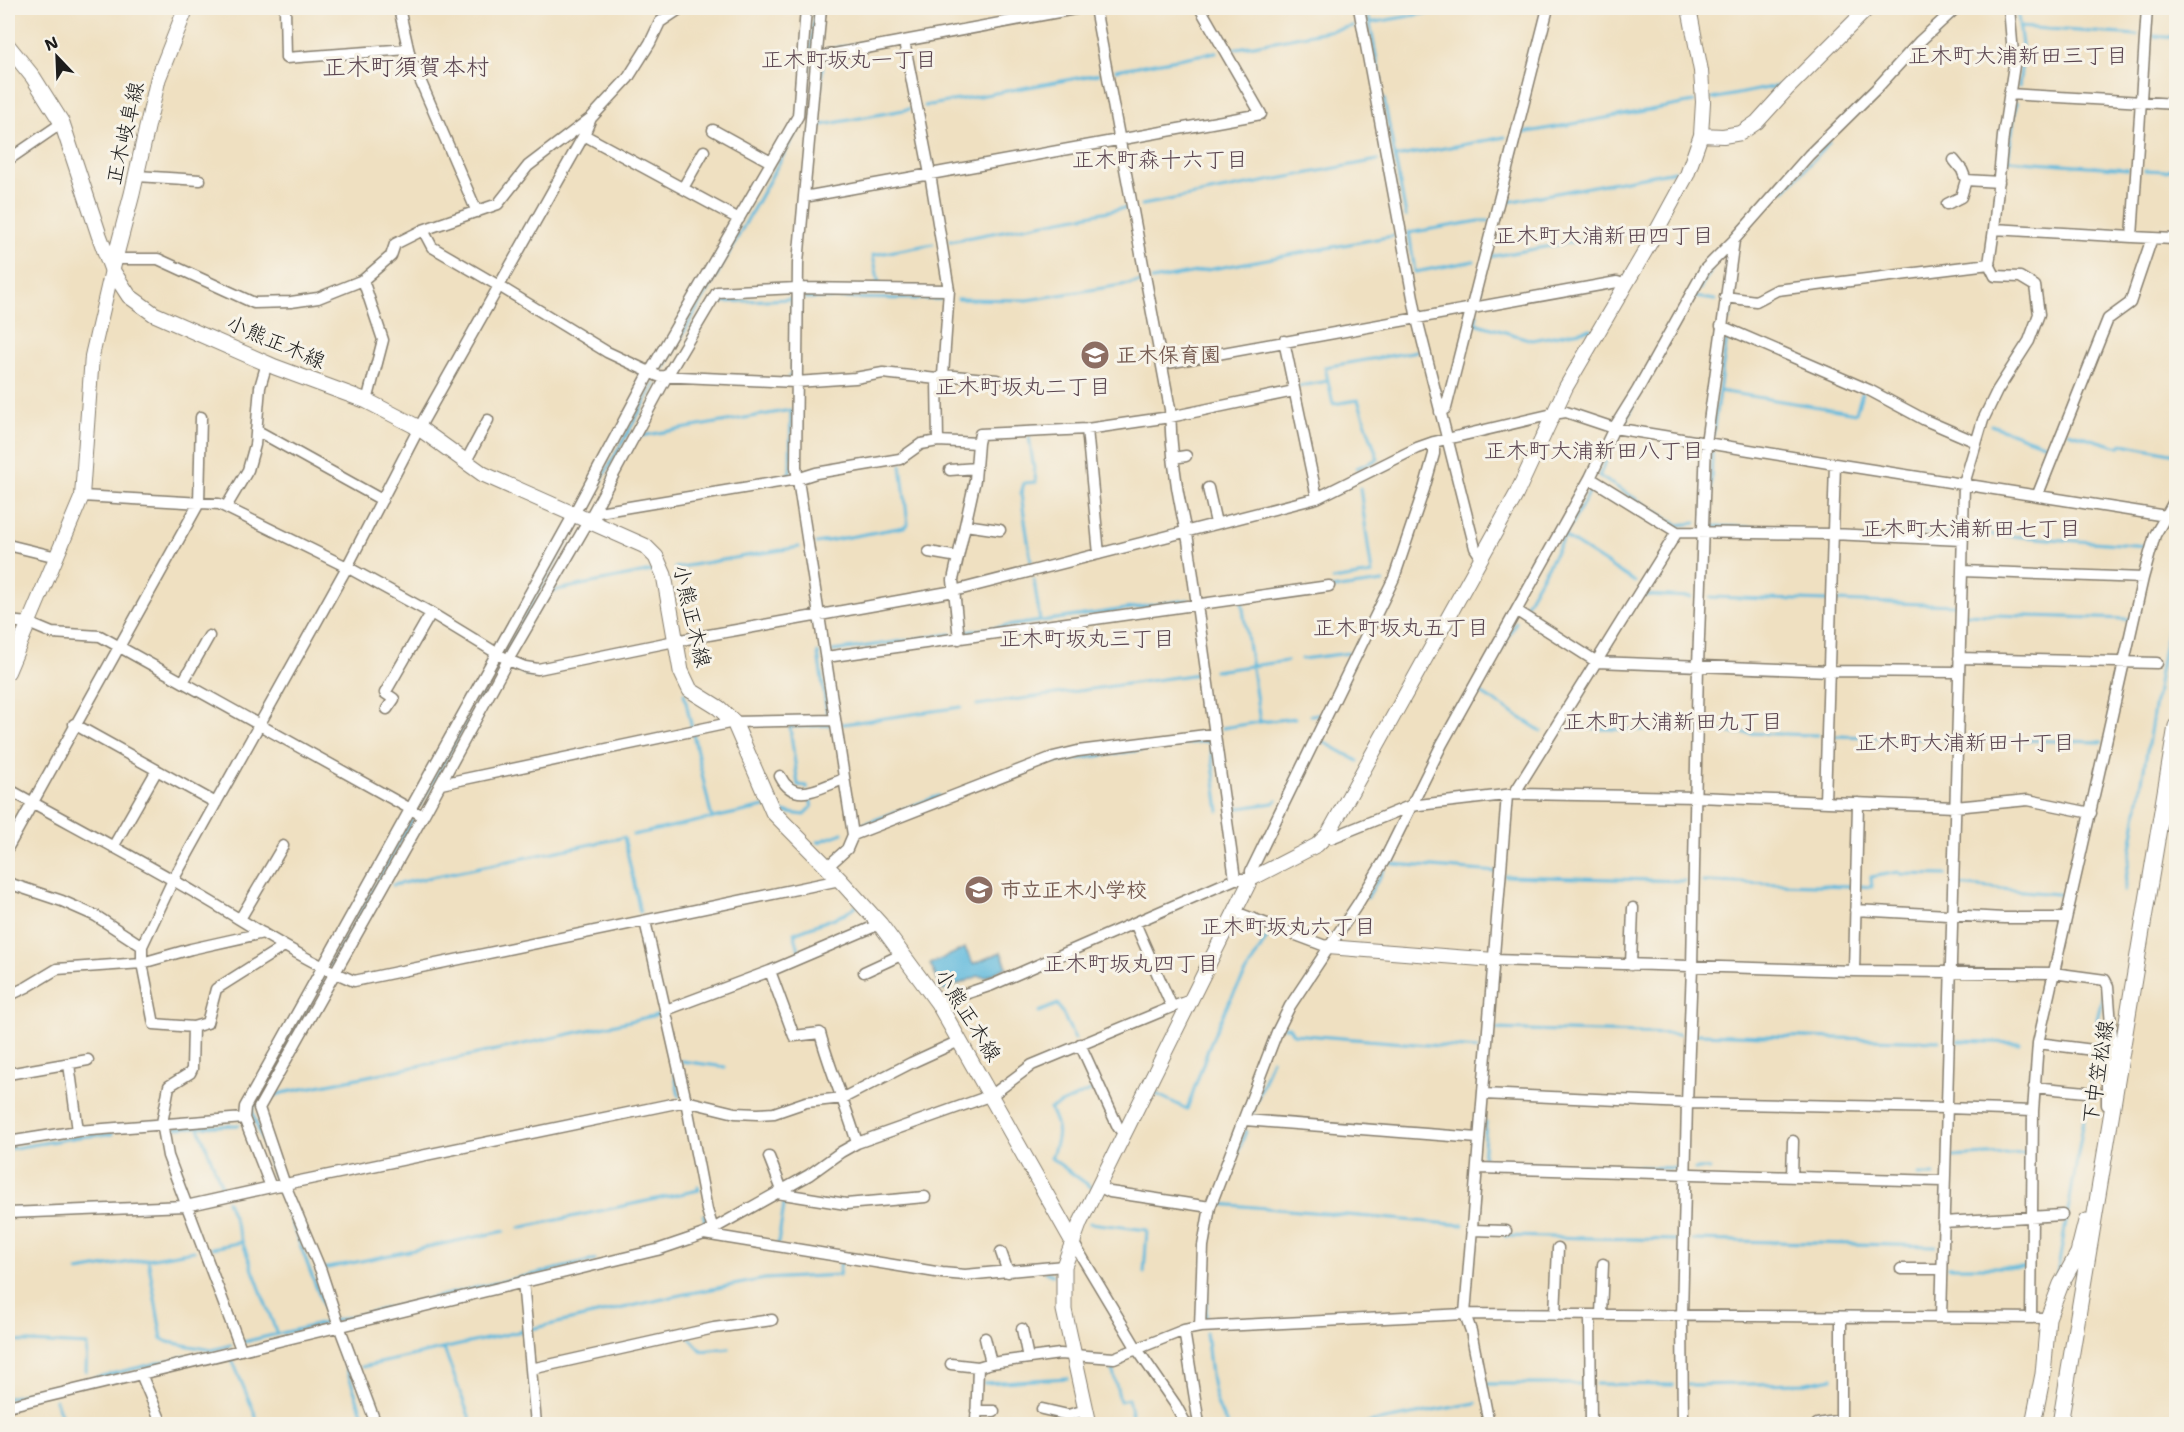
<svg xmlns="http://www.w3.org/2000/svg" width="2184" height="1432" viewBox="0 0 2184 1432" font-family="'Shantell Sans','Klee One',sans-serif">
	<style>
		.water { fill: #5fb9dd; stroke: #3e6a7c; stroke-width: 1.5 }
		.lines { fill: none; stroke-linecap: round; stroke-linejoin: round }
		.stream { stroke: #5fb9dd; stroke-width: 3 }
		.minor-casing { stroke: #867e6e; stroke-width: 13 }
		.tertiary-casing { stroke: #867e6e; stroke-width: 16 }
		.secondary-casing { stroke: #867e6e; stroke-width: 17 }
		.minor { stroke: #fff; stroke-width: 10 }
		.tertiary { stroke: #fff; stroke-width: 14 }
		.secondary { stroke: #fff; stroke-width: 15 }
		.labels { text-anchor: middle; dominant-baseline: central; stroke-width: 6; stroke-linejoin: round; paint-order: stroke }
		.street-label { font-size: 21px; fill: #1c1c1c; stroke: #f7f3e8 }
		.education-label { font-size: 21px; font-weight: bold; fill: #785e54; stroke: #f7f3e8; text-anchor: start }
		.neighbourhood-label { font-size: 22px; fill: #5a444f; stroke: #f7f3e8 }
		.quarter-label { font-size: 24px; fill: #5a444f; stroke: #f7f3e8 }
	</style>
	<rect width="100%" height="100%" fill="#f7f3e8"/>
	<filter id="ink" filterUnits="userSpaceOnUse"><feTurbulence type="fractalNoise" baseFrequency=".0167" numOctaves="2"/><feDisplacementMap in="SourceGraphic" scale="12" xChannelSelector="R" yChannelSelector="G"/><feConvolveMatrix kernelMatrix="1 2 1 2 8 2 1 2 1" color-interpolation-filters="sRGB"/></filter>
	<filter id="wash" filterUnits="userSpaceOnUse"><feTurbulence type="fractalNoise" baseFrequency=".008" numOctaves="4" result="noise"/><feDisplacementMap in="SourceGraphic" scale="24" xChannelSelector="R" yChannelSelector="G"/><feGaussianBlur stdDeviation="1.35" result="paint"/><feColorMatrix in="noise" values="0 0 0 0 0 0 0 0 0 0 0 0 0 0 0 0 0 1.4 0 .05"/><feComposite in="paint" operator="in"/></filter>
	<g filter="url(#wash)">
		<rect width="100%" height="100%" fill="#efe0c1"/>
		<path class="water" d="M 965,948 L 973,964 L 1001,952 L 1007,967 L 986,977 L 978,976 L 943,991 L 930,964 Z"/>
		<g class="lines">
			<path class="stream" d="M 1367,8 L 1381,82
				M 2017,8 L 2023,53 L 2019,86
				M 1370,23 L 1455,8
				M 2019,27 L 2137,35
				M 2154,36 L 2176,38
				M 1233,49 L 1353,26
				M 827,50 L 864,43
				M 823,61 L 817,126 L 909,109
				M 1904,66 L 1965,8
				M 1116,70 L 1216,52
				M 1384,99 L 1406,216
				M 1712,99 L 1778,86
				M 2016,103 L 2008,160 L 2128,169
				M 925,106 L 1099,74
				M 1520,132 L 1523,133 L 1694,102
				M 1395,157 L 1505,137
				M 2145,170 L 2166,171 L 2176,167
				M 1784,191 L 1829,143
				M 1503,201 L 1502,203 L 1675,171
				M 1142,205 L 1378,160
				M 1409,232 L 1415,272 L 1474,261
				M 1408,233 L 1479,221 L 1488,221
				M 950,241 L 1125,208
				M 1489,257 L 1646,229
				M 1152,280 L 1393,236
				M 875,284 L 879,284 L 873,255 L 933,244
				M 1700,289 L 1712,269
				M 1695,297 L 1715,300
				M 806,298 L 941,299
				M 958,299 L 1027,300 L 1141,282
				M 721,302 L 792,299 L 792,375 L 789,377
				M 1478,303 L 1481,290
				M 700,305 L 804,118 L 815,8
				M 1477,315 L 1475,323 L 1532,340 L 1591,329
				M 1729,320 L 1732,304
				M 664,368 L 699,305
				M 1300,386 L 1328,381
				M 1719,391 L 1727,338
				M 1626,421 L 1633,406
				M 1991,425 L 2052,447
				M 2068,432 L 2119,447 L 2122,444 L 2176,454
				M 1713,435 L 1719,391 L 1856,413 L 1862,393
				M 641,436 L 791,410 L 790,471 L 788,475
				M 1029,437 L 1036,482 L 1024,483 L 1021,494 L 1031,561
				M 1617,438 L 1599,476 L 1678,525 L 1696,523
				M 1712,452 L 1710,526 L 1763,528
				M 1357,468 L 1378,459 L 1358,400 L 1333,404 L 1325,367 L 1418,351
				M 585,509 L 655,384
				M 1904,532 L 1956,533
				M 1967,533 L 2148,546
				M 1565,537 L 1635,582
				M 816,543 L 904,527 L 908,524 L 901,465
				M 675,568 L 799,547
				M 1034,580 L 1040,621
				M 1332,580 L 1372,574 L 1360,488
				M 1331,589 L 1383,582
				M 552,591 L 656,570
				M 1642,595 L 1691,597
				M 1710,597 L 1827,601
				M 1834,601 L 1955,605
				M 1525,606 L 1593,486
				M 1963,614 L 2129,619
				M 965,632 L 1188,600
				M 833,651 L 951,634
				M 505,653 L 576,525
				M 818,653 L 827,713
				M 1302,659 L 1349,653
				M 517,669 L 528,675 L 536,673
				M 1214,671 L 1287,661
				M 1479,689 L 1516,622
				M 1478,691 L 1541,731
				M 684,693 L 712,819
				M 977,705 L 1198,674
				M 1311,715 L 1319,714
				M 1260,722 L 1295,718
				M 843,724 L 961,707
				M 1222,728 L 1260,722 L 1242,602
				M 1559,730 L 1561,728 L 1688,731
				M 1706,732 L 1818,735
				M 1836,736 L 1947,739
				M 1966,739 L 2102,742
				M 1320,740 L 1358,761
				M 1056,762 L 1205,741 L 1210,742 L 1219,811
				M 807,788 L 807,786 L 798,785 L 790,727 L 829,725
				M 420,805 L 501,660
				M 1233,809 L 1273,803 L 1277,800
				M 783,812 L 804,815 L 812,807 L 809,794
				M 859,826 L 939,796
				M 633,835 L 765,807
				M 624,837 L 640,912
				M 818,842 L 843,833
				M 1389,861 L 1393,864 L 1497,872
				M 1505,876 L 1685,881
				M 1703,882 L 1852,886
				M 1958,883 L 1957,885 L 2067,895
				M 393,885 L 621,838
				M 1860,886 L 1872,887 L 1871,877 L 1899,872 L 1901,874 L 1946,875
				M 2124,891 L 2176,574
				M 1367,898 L 1384,870
				M 798,954 L 800,953 L 794,933 L 845,914 L 856,906
				M 330,966 L 412,820
				M 1039,1012 L 1058,1004 L 1075,1039
				M 1284,1027 L 1289,1027 L 1293,1034 L 1477,1049
				M 1492,1029 L 1679,1034
				M 1698,1034 L 1939,1041
				M 1958,1041 L 2020,1043
				M 682,1061 L 725,1067
				M 673,1066 L 679,1096
				M 1154,1093 L 1187,1109 L 1210,1044 L 1229,1002 L 1269,934
				M 271,1097 L 282,1093 L 459,1058 L 662,1014
				M 1252,1113 L 1272,1059
				M 1486,1122 L 1483,1162 L 1485,1163 L 1676,1168
				M 176,1128 L 239,1125
				M 199,1128 L 224,1192
				M 8,1149 L 79,1137 L 112,1134
				M 1950,1157 L 2027,1153
				M 1695,1169 L 1710,1169
				M 1918,1175 L 1934,1175
				M 276,1181 L 252,1111 L 256,1100 L 323,979
				M 1091,1187 L 1051,1158 C 1059,1137 1061,1130 1050,1109 L 1092,1090
				M 280,1192 L 329,1321
				M 227,1201 L 277,1334
				M 1219,1204 L 1463,1225
				M 704,1215 L 706,1229
				M 1090,1223 L 1147,1230 L 1144,1273
				M 519,1228 L 699,1190 L 698,1187
				M 1505,1236 L 1675,1240
				M 1693,1240 L 1936,1246
				M 778,1243 L 785,1199
				M 212,1248 L 243,1242
				M 148,1259 L 162,1339 L 168,1342 L 212,1350 L 231,1345
				M 1948,1267 L 2026,1267
				M 323,1269 L 504,1231
				M 78,1271 L 194,1251
				M 1046,1272 L 1053,1275
				M 2056,1280 L 2092,1073 L 2101,1033 L 2097,1019 L 2104,990
				M 1206,1317 L 1208,1248 L 1213,1219 L 1246,1131
				M 531,1329 L 685,1294 L 765,1279 L 839,1275 L 841,1260
				M 1206,1333 C 1211,1365 1209,1396 1227,1424
				M 335,1336 L 366,1424
				M 689,1337 L 702,1351 L 729,1348
				M 8,1341 L 87,1345 L 86,1371
				M 243,1342 L 595,1260
				M 444,1349 L 472,1424
				M 231,1357 L 259,1424
				M 1111,1363 L 1120,1401 L 1128,1399 L 1134,1424
				M 362,1367 L 522,1331
				M 984,1383 L 1068,1378
				M 1596,1384 L 1673,1385
				M 1688,1385 L 1806,1383 L 1832,1378
				M 1486,1386 L 1486,1384 L 1584,1384
				M 8,1398 L 188,1356
				M 55,1400 L 65,1424
				M 1363,1424 L 1476,1403"/>
		</g>
	</g>
	<g filter="url(#ink)">
		<g class="lines">
			<g class="minor-casing">
				<path id="minor" d="M 285,8 L 286,58 L 408,49
					M 399,8 L 410,57 L 477,212
					M 821,8 L 798,263 L 796,467 L 853,835 L 847,849 L 827,867
					M 1095,8 L 1170,409 C 1171,453 1177,497 1188,540 L 1235,879
					M 1359,8 L 1417,319 L 1475,548 L 1481,557
					M 904,41 L 930,174 L 949,290 L 943,375
					M 818,57 L 1080,8
					M 2009,94 L 2176,104
					M 713,130 L 771,162
					M 584,135 L 739,219
					M 8,160 L 62,123
					M 1954,160 L 1962,170 L 1966,180 L 1999,182
					M 137,176 L 200,180
					M 683,188 L 704,151
					M 804,197 L 1261,114 L 1200,8
					M 1947,204 L 1961,197 L 1966,180
					M 1994,229 L 2132,237 L 2147,8
					M 423,230 L 432,247 L 499,286 L 607,352 L 658,376 L 796,382 L 855,378 L 883,373 L 937,379 L 943,375 L 997,380
					M 2132,237 L 2174,239 L 2176,237
					M 116,259 L 158,259 L 254,303 L 291,302 L 318,298 L 363,280 L 391,256 L 395,244 L 423,230 L 498,204 L 528,166 L 591,118 L 628,78 L 650,43 L 660,22 L 681,8
					M 363,280 L 383,340 L 367,401
					M 1725,297 L 1756,301 L 1777,290 L 1989,264
					M 1721,326 L 1869,390 L 1925,420 L 1976,442
					M 1284,341 L 1317,498
					M 1162,364 L 1617,282 L 1626,285
					M 937,379 L 938,441
					M 1440,412 L 1446,408 L 1548,8
					M 1087,429 L 1099,554
					M 256,430 L 382,500
					M 1173,458 L 1186,456
					M 465,463 L 488,420
					M 950,470 L 976,468
					M 1590,478 L 1677,532
					M 1208,488 L 1216,523
					M 2038,494 L 2108,319 L 2130,303 L 2152,238
					M 82,496 L 219,504 L 347,567 L 431,613 L 508,660 L 525,667 L 538,669 L 675,641 L 954,591 L 1317,498 L 1417,448 L 1434,442 L 1553,414 L 1566,412 L 1614,428 L 1835,464 L 2166,516 L 2176,498
					M 226,507 L 248,470 L 255,445 L 260,387 L 267,363
					M 591,519 L 599,512 L 797,479 L 816,473 L 900,459 L 921,444 L 938,441 L 978,443 L 980,434 L 1087,429 L 1170,417 L 1294,391
					M 965,525 L 1000,530
					M 8,545 L 57,557
					M 929,552 L 958,557
					M 1962,571 L 2143,578
					M 1517,611 L 1597,662 L 1829,671 L 1958,672
					M 8,621 L 28,623 L 52,633 L 100,636 L 423,816 L 259,1108 L 285,1185 L 321,1271 L 339,1326 L 376,1424
					M 959,639 L 953,580 L 975,480 L 978,443
					M 826,657 L 1329,586
					M 1959,658 L 2157,663
					M 183,682 L 209,636
					M 387,709 L 394,699 L 385,693 L 431,613
					M 74,724 L 216,803
					M 780,776 C 795,806 820,787 844,779
					M 441,784 L 734,722 L 835,720
					M 8,789 C 71,824 136,858 199,895 C 249,924 299,958 354,981 L 840,880
					M 1514,794 L 1677,532 L 1832,534 L 1962,540
					M 1825,802 L 1835,464
					M 423,816 L 508,660 L 589,520 L 667,376 L 717,292 L 797,288 L 949,290
					M 1328,834 L 1331,838 L 1410,806 L 1514,794 L 1697,797 L 1955,807 L 2028,800 L 2091,813
					M 853,835 L 1053,757 L 1078,751 L 1214,734
					M 8,847 L 199,503 L 201,417
					M 113,847 L 157,770
					M 8,883 L 62,901 L 96,916 L 142,946
					M 1855,910 L 2004,918 L 2066,918
					M 1235,912 L 1328,947
					M 240,919 L 283,846
					M 645,921 L 686,1101 L 707,1210 L 713,1229
					M 1135,923 L 1172,1007
					M 284,946 L 216,989 L 207,1023 L 193,1027 L 154,1024 L 142,963 L 142,946 L 173,880 L 347,567 L 419,428 L 584,135 L 591,118
					M 1494,960 L 1854,971 L 2053,973 L 2105,980 L 2108,986 L 2112,1038 L 2107,1079 L 2107,1105
					M 1631,965 L 1633,908
					M 770,971 L 880,924
					M 1854,971 L 1858,803
					M 864,972 L 903,954
					M 8,996 L 27,987 L 57,969 L 142,963 L 191,949 L 263,933
					M 938,1003 L 992,985 L 1235,879 L 1251,879 L 1251,871 L 1394,578 L 1424,489 L 1434,454 L 1434,442
					M 666,1010 L 770,971 L 794,1036 L 820,1033 C 830,1071 846,1105 857,1143
					M 193,1027 L 192,1069 L 190,1073 L 169,1086 L 162,1123 L 168,1156 L 241,1349
					M 2038,1043 L 2093,1050
					M 1080,1044 L 1118,1127 L 1124,1134
					M 69,1064 L 78,1131
					M 8,1074 L 88,1060
					M 2034,1087 L 2086,1092
					M 1483,1094 L 1687,1103 L 1946,1108 L 2033,1111
					M 244,1118 L 245,1107 L 574,514 L 650,372 L 798,116 L 806,8
					M 1245,1120 L 1478,1138
					M 8,1142 L 78,1131 L 244,1118 L 271,1187 L 186,1206 L 8,1213
					M 769,1157 L 782,1190
					M 1478,1168 L 1943,1181
					M 1792,1177 L 1793,1141
					M 1098,1186 L 1110,1192 L 1210,1207
					M 271,1187 L 686,1101 L 735,1113 L 758,1114 L 774,1113 L 806,1102 L 843,1098 L 911,1063 L 959,1041
					M 777,1193 L 846,1204 L 925,1197
					M 1943,1222 L 2062,1215
					M 1471,1230 L 1506,1231
					M 704,1234 L 942,1273 L 965,1275 L 1064,1266
					M 1073,1242 L 1137,1349 L 1175,1404 L 1186,1424
					M 1001,1252 L 1008,1272
					M 1901,1269 L 1942,1269
					M 523,1281 L 536,1424
					M 1555,1315 L 1558,1248
					M 1590,1315 L 1591,1424
					M 1601,1315 L 1603,1264
					M 1941,1317 L 1962,571 L 1964,484 L 1983,420 L 1997,391 L 2029,341 L 2039,314 L 2035,286 L 2020,277 L 1995,276 L 1989,264 L 1994,229 L 2003,136 L 2014,65 L 2009,8
					M 2031,1318 L 2033,1111 L 2038,1043 L 2143,578 L 2155,535 L 2166,516
					M 1200,1327 L 1203,1246 L 1210,1207 L 1277,1032 L 1290,1006 L 1359,902 L 1385,859 L 1442,744 L 1590,478 L 1614,428 L 1637,391 L 1705,269 L 1734,240 L 1809,155 L 1877,88 L 1920,41 L 1956,8
					M 1022,1329 L 1028,1358
					M 1184,1330 L 1199,1424
					M 985,1338 L 991,1363
					M 951,1364 L 978,1367
					M 531,1369 L 714,1328 L 772,1320
					M 141,1374 L 162,1424
					M 8,1406 L 657,1250 L 704,1234 L 809,1175 L 841,1152 L 857,1143 L 992,1095 L 1032,1065 L 1172,1007 L 1186,1002 L 1189,1002
					M 1042,1409 L 1068,1415 L 1086,1410
					M 976,1411 L 994,1411
					M 976,1424 L 978,1367 L 991,1363 L 1060,1354 L 1114,1358 L 1184,1330 L 1200,1327 L 1465,1314 L 2048,1318
					M 1489,1424 L 1471,1331 L 1465,1314 L 1507,795
					M 1683,1424 L 1682,1316 L 1687,1103 L 1692,967 L 1698,665 L 1706,443 L 1734,240
					M 1817,1424 L 1841,1420 L 1841,1317"/>
			</g>
			<g class="tertiary-casing">
				<path id="tertiary" d="M 1701,135 L 1723,136 L 1741,133 L 1757,122 L 1787,89 L 1868,8
					M 8,672 L 82,496 L 92,356 L 112,270
					M 1328,947 L 1494,960
					M 1073,1242 L 1080,1223 L 1251,879 L 1317,845 L 1328,834 L 1516,495 L 1566,387 L 1650,243 L 1687,175 L 1701,135 L 1703,102 L 1701,71 L 1689,8"/>
			</g>
			<g class="secondary-casing">
				<path id="secondary" d="M 8,46 L 33,77 L 62,123 L 99,235 L 112,270 L 129,296 L 154,314 L 275,367 L 367,401 L 419,428 L 483,474 L 645,546 L 656,557 L 664,575 L 681,671 L 690,690 L 719,708 L 734,722 L 773,812 L 840,880 L 880,924 L 938,1003 L 1073,1242 L 1064,1266 L 1064,1310 L 1089,1424
					M 112,270 L 132,194 L 158,79 L 186,8
					M 2033,1424 L 2043,1374 L 2048,1318 L 2061,1284 L 2078,1253 L 2086,1221
					M 2060,1424 L 2176,726"/>
			</g>
			<use href="#minor" class="minor"/>
			<use href="#tertiary" class="tertiary"/>
			<use href="#secondary" class="secondary"/>
		</g>
	</g>
	<defs>
		<g id="school-disc" transform="scale(1.5)"><circle r="9.5" fill="#8d6e63" stroke="#f7f3e8"/><path d="M0-5L7-2L0 1L-7-2ZM-4 1L0 2.5L4 1V4Q0 6-4 4Z" fill="#fff"/></g>
	</defs>
	<g fill-rule="evenodd">
		<use href="#school-disc" x="1095" y="355"/>
		<use href="#school-disc" x="979" y="890"/>
	</g>
	<g class="labels">
		<g class="street-label">
			<text transform="translate(125 133) rotate(-77)">正木岐阜線</text>
			<text transform="translate(276 342) rotate(23)">小熊正木線</text>
			<text transform="translate(692 616) rotate(77)">小熊正木線</text>
			<text transform="translate(968 1015) rotate(58)">小熊正木線</text>
			<text transform="translate(2098 1072) rotate(-81)">下中笠松線</text>
		</g>
		<g class="education-label">
			<text x="1116" y="355">正木保育園</text>
			<text x="1000" y="890">市立正木小学校</text>
		</g>
		<g class="neighbourhood-label">
			<text x="2018" y="55">正木町大浦新田三丁目</text>
			<text x="849" y="59">正木町坂丸一丁目</text>
			<text x="1160" y="159">正木町森十六丁目</text>
			<text x="1604" y="235">正木町大浦新田四丁目</text>
			<text x="1023" y="386">正木町坂丸二丁目</text>
			<text x="1594" y="450">正木町大浦新田八丁目</text>
			<text x="1971" y="528">正木町大浦新田七丁目</text>
			<text x="1401" y="627">正木町坂丸五丁目</text>
			<text x="1087" y="638">正木町坂丸三丁目</text>
			<text x="1673" y="721">正木町大浦新田九丁目</text>
			<text x="1965" y="742">正木町大浦新田十丁目</text>
			<text x="1288" y="926">正木町坂丸六丁目</text>
			<text x="1131" y="963">正木町坂丸四丁目</text>
		</g>
		<g class="quarter-label">
			<text x="406" y="67">正木町須賀本村</text>
		</g>
	</g>
	<rect width="2184" height="1432" fill="none" stroke="#f7f3e8" stroke-width="30"/>
	<g transform="translate(57 57) rotate(337)" stroke="#f7f3e8" stroke-width="4.5" paint-order="stroke">
	<path d="M0-4.5L10 22L0 15L-10 22Z" fill="#1c1c1c"/>
	<text y="-9" font-size="16" font-weight="bold" text-anchor="middle" fill="#1c1c1c">N</text>
	</g>
</svg>
